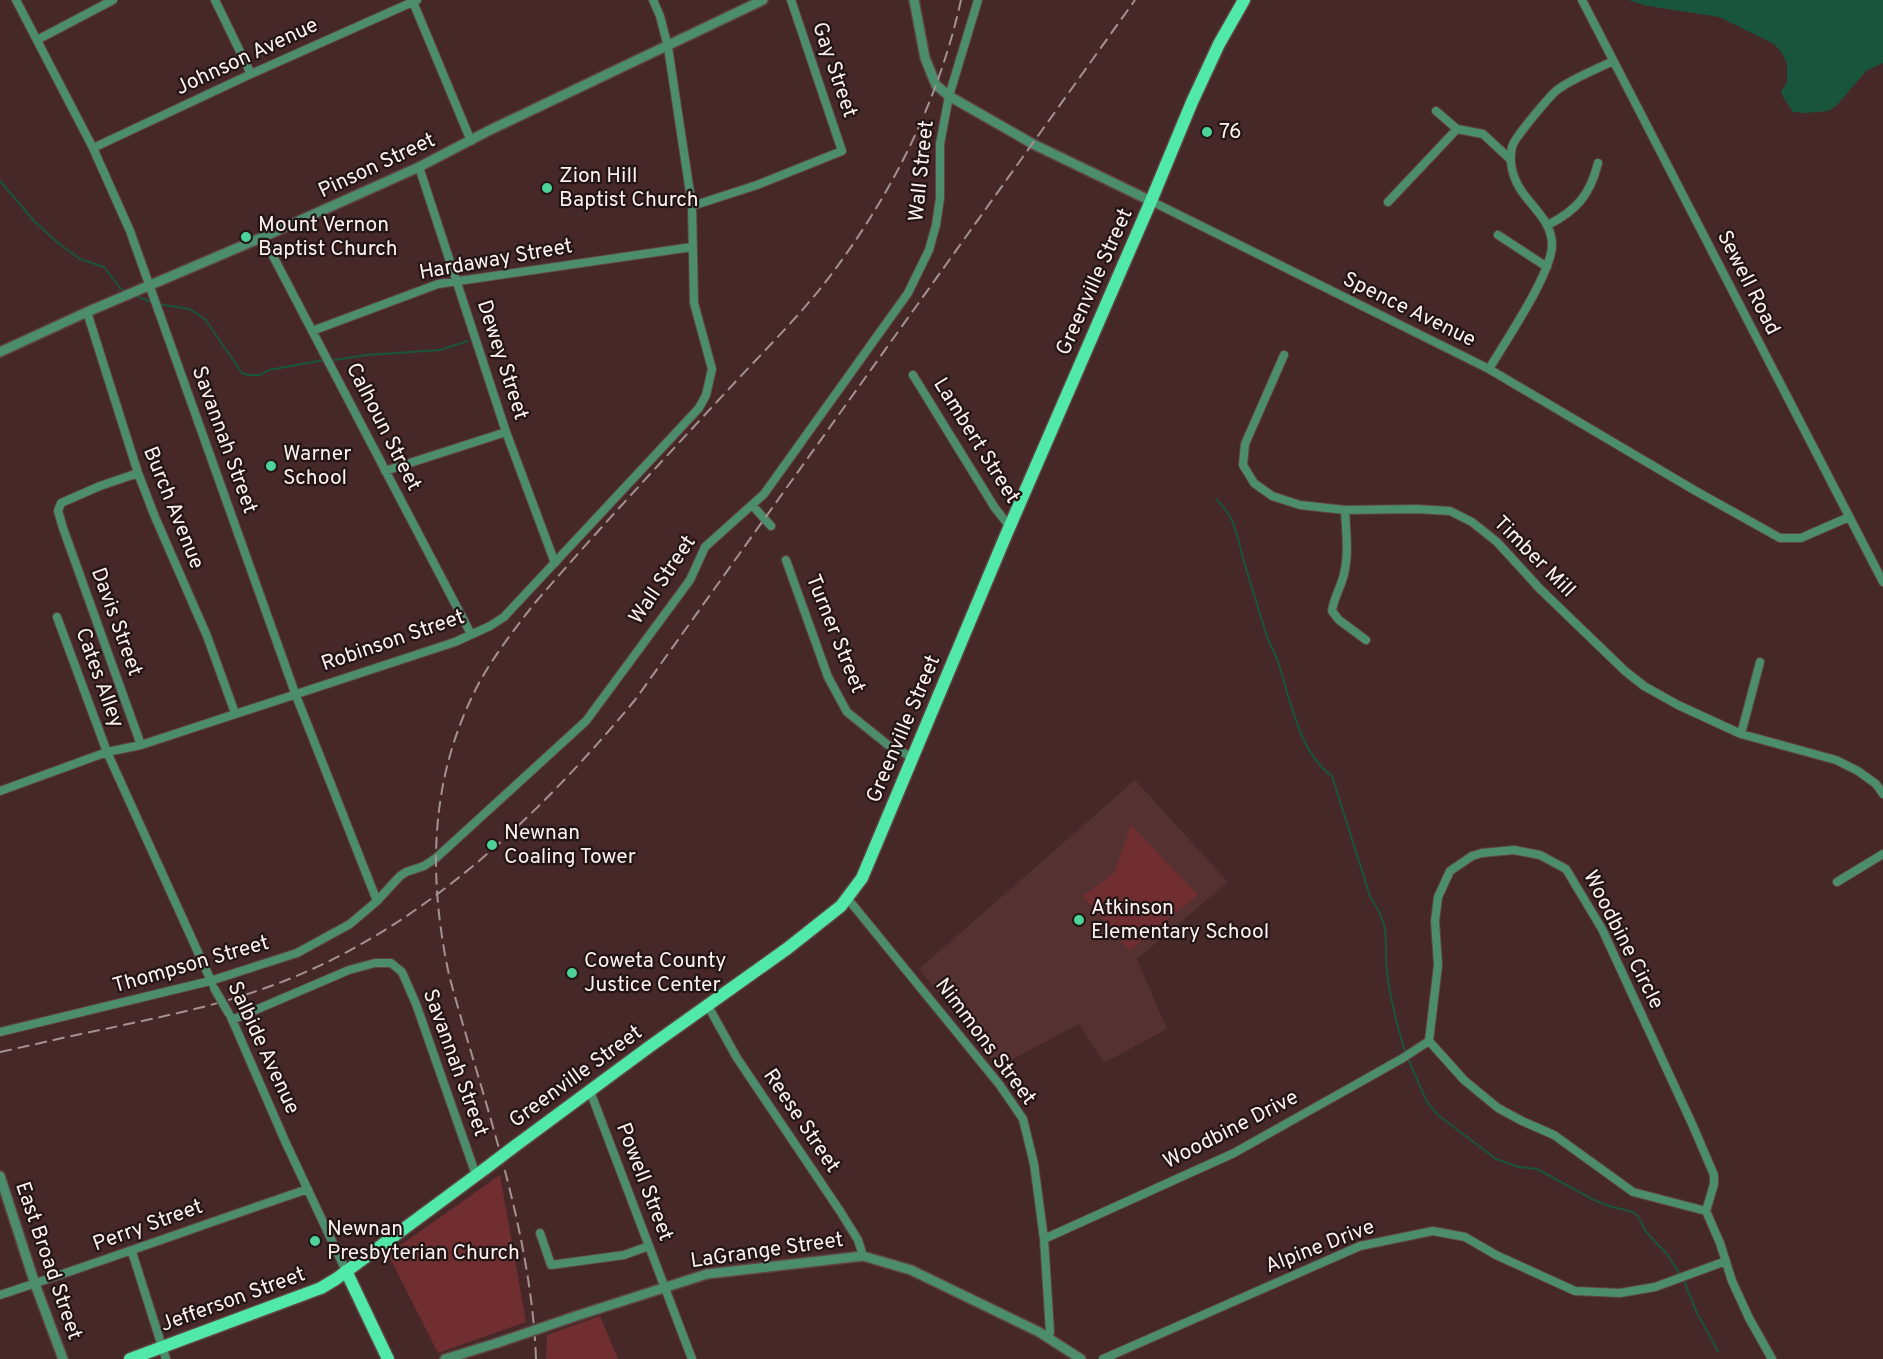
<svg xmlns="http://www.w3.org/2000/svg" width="1883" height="1359" viewBox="0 0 1883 1359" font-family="Overpass,sans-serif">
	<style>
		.built { fill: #553131 }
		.green { fill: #702e30 }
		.water { fill: #19553c }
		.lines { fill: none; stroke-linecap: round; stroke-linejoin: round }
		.stream { stroke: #19553c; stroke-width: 2 }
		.minor-casing { stroke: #604444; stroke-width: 10 }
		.tertiary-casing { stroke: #604444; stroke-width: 12 }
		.primary-casing { stroke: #604444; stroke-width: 15 }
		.minor { stroke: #4c8d6e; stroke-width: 8 }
		.tertiary { stroke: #4c8d6e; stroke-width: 9 }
		.primary { stroke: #50e9a9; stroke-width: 12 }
		.rail { stroke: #a69191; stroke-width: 2; stroke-dasharray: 12 6; stroke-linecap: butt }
		.minor-bridge-casing { stroke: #604444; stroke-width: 10; stroke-linecap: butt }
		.tertiary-bridge-casing { stroke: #604444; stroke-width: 12; stroke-linecap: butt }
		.primary-bridge-casing { stroke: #604444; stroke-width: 15; stroke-linecap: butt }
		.minor-bridge { stroke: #4c8d6e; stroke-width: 8 }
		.tertiary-bridge { stroke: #4c8d6e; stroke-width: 9 }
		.primary-bridge { stroke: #50e9a9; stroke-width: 12 }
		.poi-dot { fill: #4dd39a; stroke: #231515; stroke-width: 2 }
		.labels { text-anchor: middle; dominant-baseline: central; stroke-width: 4.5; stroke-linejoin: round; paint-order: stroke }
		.street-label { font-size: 21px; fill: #fdf1f0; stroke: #231515 }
		.poi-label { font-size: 21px; fill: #fdf1f0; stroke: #231515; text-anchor: start }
	</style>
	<rect width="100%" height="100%" fill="#462828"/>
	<path class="built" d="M 1135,780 L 1228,882 L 1137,959 L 1167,1029 L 1104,1063 L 1079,1024 L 998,1067 L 919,969 Z"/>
	<path class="green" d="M 1131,825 L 1198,895 L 1129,950 L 1083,896 L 1114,873 Z
		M 500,1175 L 526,1322 L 438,1353 L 388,1254 Z
		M 600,1316 L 618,1359 L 546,1359 L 547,1335 Z"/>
	<path class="water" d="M 1628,0 L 1883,0 L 1883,63 L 1866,71 L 1838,104 L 1829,111 L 1805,113 L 1793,112 L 1783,97 L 1781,92 L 1787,82 L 1787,64 L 1782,53 L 1774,44 L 1719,17 L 1648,6 Z"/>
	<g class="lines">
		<path class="stream" d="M 0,181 L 35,222 L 58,243 L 80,259 L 104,267 L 120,288 L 127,292
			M 135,296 L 152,302
			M 158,304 L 190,309 L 205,319 L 242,373 L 248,375 L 260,375 L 269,370 L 324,360
			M 334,360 L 367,355 L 440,350 L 468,341
			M 1217,500 C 1236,518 1237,537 1244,562 C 1252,587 1259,612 1267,636 C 1270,645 1275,653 1278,662 C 1290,698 1299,753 1332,776 L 1370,896 C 1376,906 1383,917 1385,929 C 1387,943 1385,957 1387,971 C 1390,999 1397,1025 1405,1052
			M 1408,1059 L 1427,1102 L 1438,1115 L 1496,1159 L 1519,1167 L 1537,1169 L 1592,1199 L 1609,1206 L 1633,1212 L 1638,1216 L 1646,1232 L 1667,1254 L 1680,1274
			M 1684,1281 L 1697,1313 L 1718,1351"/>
		<g class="minor-casing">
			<path id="minor" d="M 16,0 L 93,148 L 130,231 L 295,693 L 377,901
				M 215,0 L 251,74
				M 1582,0 L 1883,582
				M 413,2 L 471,141
				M 37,40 L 113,0
				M 1436,111 L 1457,129
				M 93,148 L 251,74 L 417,0
				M 419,167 L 506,432 L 555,563
				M 1151,201 L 1489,369 L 1694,490 L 1780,538 L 1801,538 L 1849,517
				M 1388,202 L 1457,129 L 1483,134 L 1510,159
				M 692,206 L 757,185 L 842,151 L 791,0
				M 1548,225 C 1577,210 1590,195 1598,163
				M 1498,235 L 1547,267
				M 263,237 L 471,634
				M 87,312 L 138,473 L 155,517 L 207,636 L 235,713
				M 312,331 L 438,284 L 692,247
				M 1284,355 L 1245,444 L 1243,465 L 1254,483 L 1272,496 L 1300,505 L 1345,510 L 1416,509 L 1450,511 L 1472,522 L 1497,542 L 1540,589 L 1625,671 L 1644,686 L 1678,705 L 1741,734 L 1836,760 L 1858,771 L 1876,784 L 1883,794
				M 1489,369 C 1505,342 1552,273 1552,245 C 1552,220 1530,206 1519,187 C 1512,175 1509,160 1512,147 C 1514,138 1549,97 1557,90 C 1573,78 1595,70 1613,61
				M 913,375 L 995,508 L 1010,527
				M 385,471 L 506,432
				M 138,473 L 100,486 L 61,503 L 58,511 L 63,528 L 141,745
				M 752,505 L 771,526
				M 1345,510 C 1346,531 1349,554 1344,574 C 1341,587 1334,597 1332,611 L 1339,620 L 1366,640
				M 786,560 L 828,677 L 847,712 L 888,745 L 914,758
				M 57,617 L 107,752 L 212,983
				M 1741,734 L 1760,662
				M 0,791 L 107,752 L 141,745 L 455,642 L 490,626 L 504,617 L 699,408 L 706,395 L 712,369 L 694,303 L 692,206 L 668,47 L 660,16 L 653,0
				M 1514,850 L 1540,855 L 1566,869 L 1602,929 L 1693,1126 L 1714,1175 L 1714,1184 L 1706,1211 L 1633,1192 L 1554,1135 L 1522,1121 L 1498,1108 L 1464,1080 L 1429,1041 L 1438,965 L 1435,921 L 1438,897 L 1450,871 L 1472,856 L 1482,853 Z
				M 1837,882 L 1883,854
				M 848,899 L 999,1084 L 1023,1119 L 1034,1164 L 1044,1239 L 1050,1332 L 1048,1337
				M 708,1006 L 737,1058 L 840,1211 L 858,1240 L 863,1256
				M 231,1017 L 285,1141 L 346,1271
				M 232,1020 L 349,970 L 375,963 L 391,963 L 402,972 L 416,1004 L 476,1175
				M 0,1032 L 210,981 L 297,953 L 350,924 L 377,901 L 400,876 L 406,872 L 424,866 L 436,858 L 586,721 L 690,580 L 705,547 L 764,494 L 908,293 L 929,250 L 936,225 L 940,198 L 940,144 L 949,96 L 978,0
				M 590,1091 L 692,1359
				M 1706,1211 L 1720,1243 L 1732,1281 L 1749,1318 L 1772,1359
				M 540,1233 L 551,1265 L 624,1255 L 649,1246
				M 1044,1239 L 1234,1153 L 1403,1058 L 1429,1041
				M 132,1252 L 166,1359
				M 0,1295 C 103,1261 205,1224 308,1189
				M 1103,1359 L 1360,1246 L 1433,1231 L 1465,1237 L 1496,1255 L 1575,1291 L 1620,1293 L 1655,1287 L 1726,1261"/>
		</g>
		<g class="tertiary-casing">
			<path id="tertiary" d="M 914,0 L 925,58 L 936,85 L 949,96 L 1033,144 L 1151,201
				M 0,352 L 87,312 L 263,237 L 419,167 L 488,131 L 763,0
				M 0,1176 L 35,1284 L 63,1359
				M 576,1316 L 707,1274 L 863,1256 L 911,1270 L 1039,1332 L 1081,1359
				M 445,1359 L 497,1343"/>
		</g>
		<g class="primary-casing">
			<path id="primary" d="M 515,1146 L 649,1047 L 788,948 L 841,906 L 862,878 L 1006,535 L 1151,201 L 1192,102 L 1219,44 L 1244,0
				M 346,1271 L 388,1359
				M 130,1359 L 321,1288 L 336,1279 L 486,1168"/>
		</g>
		<use href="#minor" class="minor"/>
		<use href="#tertiary" class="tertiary"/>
		<use href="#primary" class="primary"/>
		<path class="rail" d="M 0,1052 C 37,1044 74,1035 110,1028 C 164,1016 217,1006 268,987 C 417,934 536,819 635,700 L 1135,0
			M 536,1359 C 531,1227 483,1101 449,975 C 429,881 429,788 471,699 C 487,664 511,634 534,604 C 596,532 661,462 726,392 C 759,356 794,322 824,284 C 889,200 938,104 961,0"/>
		<g class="minor-bridge-casing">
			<path id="minor-bridge" d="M 214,988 L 229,1014"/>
		</g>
		<g class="tertiary-bridge-casing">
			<path id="tertiary-bridge" d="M 497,1343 L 576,1316"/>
		</g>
		<g class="primary-bridge-casing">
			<path id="primary-bridge" d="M 486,1168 L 515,1146"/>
		</g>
		<use href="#minor-bridge" class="minor-bridge"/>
		<use href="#tertiary-bridge" class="tertiary-bridge"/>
		<use href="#primary-bridge" class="primary-bridge"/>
	</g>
	<g class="poi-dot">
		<circle cx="1207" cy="132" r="6"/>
		<circle cx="547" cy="188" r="6"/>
		<circle cx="246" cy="237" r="6"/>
		<circle cx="271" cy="466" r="6"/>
		<circle cx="492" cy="845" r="6"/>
		<circle cx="1079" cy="920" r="6"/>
		<circle cx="572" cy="973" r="6"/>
		<circle cx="315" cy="1241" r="6"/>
	</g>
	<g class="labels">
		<g class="street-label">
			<text transform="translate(247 57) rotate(-25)">Johnson Avenue</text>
			<text transform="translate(834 70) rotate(71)">Gay Street</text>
			<text transform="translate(377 166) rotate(-25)">Pinson Street</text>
			<text transform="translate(922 171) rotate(-84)">Wall Street</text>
			<text transform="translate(496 260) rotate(-10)">Hardaway Street</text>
			<text transform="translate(1095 282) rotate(-66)">Greenville Street</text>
			<text transform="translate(1748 283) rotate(63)">Sewell Road</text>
			<text transform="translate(1409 310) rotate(26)">Spence Avenue</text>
			<text transform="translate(502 360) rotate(72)">Dewey Street</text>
			<text transform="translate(383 427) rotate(63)">Calhoun Street</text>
			<text transform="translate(224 440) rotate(70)">Savannah Street</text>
			<text transform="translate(976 441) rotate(58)">Lambert Street</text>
			<text transform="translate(173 508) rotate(68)">Burch Avenue</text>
			<text transform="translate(1534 557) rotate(45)">Timber Mill</text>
			<text transform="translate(663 580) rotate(-56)">Wall Street</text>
			<text transform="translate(116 622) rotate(70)">Davis Street</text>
			<text transform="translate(835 634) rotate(68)">Turner Street</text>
			<text transform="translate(393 641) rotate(-19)">Robinson Street</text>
			<text transform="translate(99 678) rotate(70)">Cates Alley</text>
			<text transform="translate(904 729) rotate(-67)">Greenville Street</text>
			<text transform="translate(1623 940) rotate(63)">Woodbine Circle</text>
			<text transform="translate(191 965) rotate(-16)">Thompson Street</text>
			<text transform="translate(985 1042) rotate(53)">Nimmons Street</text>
			<text transform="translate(263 1048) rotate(65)">Salbide Avenue</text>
			<text transform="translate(455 1063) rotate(70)">Savannah Street</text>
			<text transform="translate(576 1077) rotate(-36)">Greenville Street</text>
			<text transform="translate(801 1121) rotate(56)">Reese Street</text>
			<text transform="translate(1231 1130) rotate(-27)">Woodbine Drive</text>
			<text transform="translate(644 1182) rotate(69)">Powell Street</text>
			<text transform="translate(148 1226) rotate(-20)">Perry Street</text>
			<text transform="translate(1320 1247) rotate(-21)">Alpine Drive</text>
			<text transform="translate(767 1251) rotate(-8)">LaGrange Street</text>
			<text transform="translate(48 1261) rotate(71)">East Broad Street</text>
			<text transform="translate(233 1300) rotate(-20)">Jefferson Street</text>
		</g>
		<g class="poi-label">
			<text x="1219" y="132">76</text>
			<text x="559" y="176">Zion Hill<tspan x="559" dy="24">Baptist Church</tspan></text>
			<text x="258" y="225">Mount Vernon<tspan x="258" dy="24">Baptist Church</tspan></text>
			<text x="283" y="454">Warner<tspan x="283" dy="24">School</tspan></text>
			<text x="504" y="833">Newnan<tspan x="504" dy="24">Coaling Tower</tspan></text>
			<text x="1091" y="908">Atkinson<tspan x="1091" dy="24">Elementary School</tspan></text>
			<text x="584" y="961">Coweta County<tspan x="584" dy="24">Justice Center</tspan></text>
			<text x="327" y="1229">Newnan<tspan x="327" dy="24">Presbyterian Church</tspan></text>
		</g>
	</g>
</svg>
